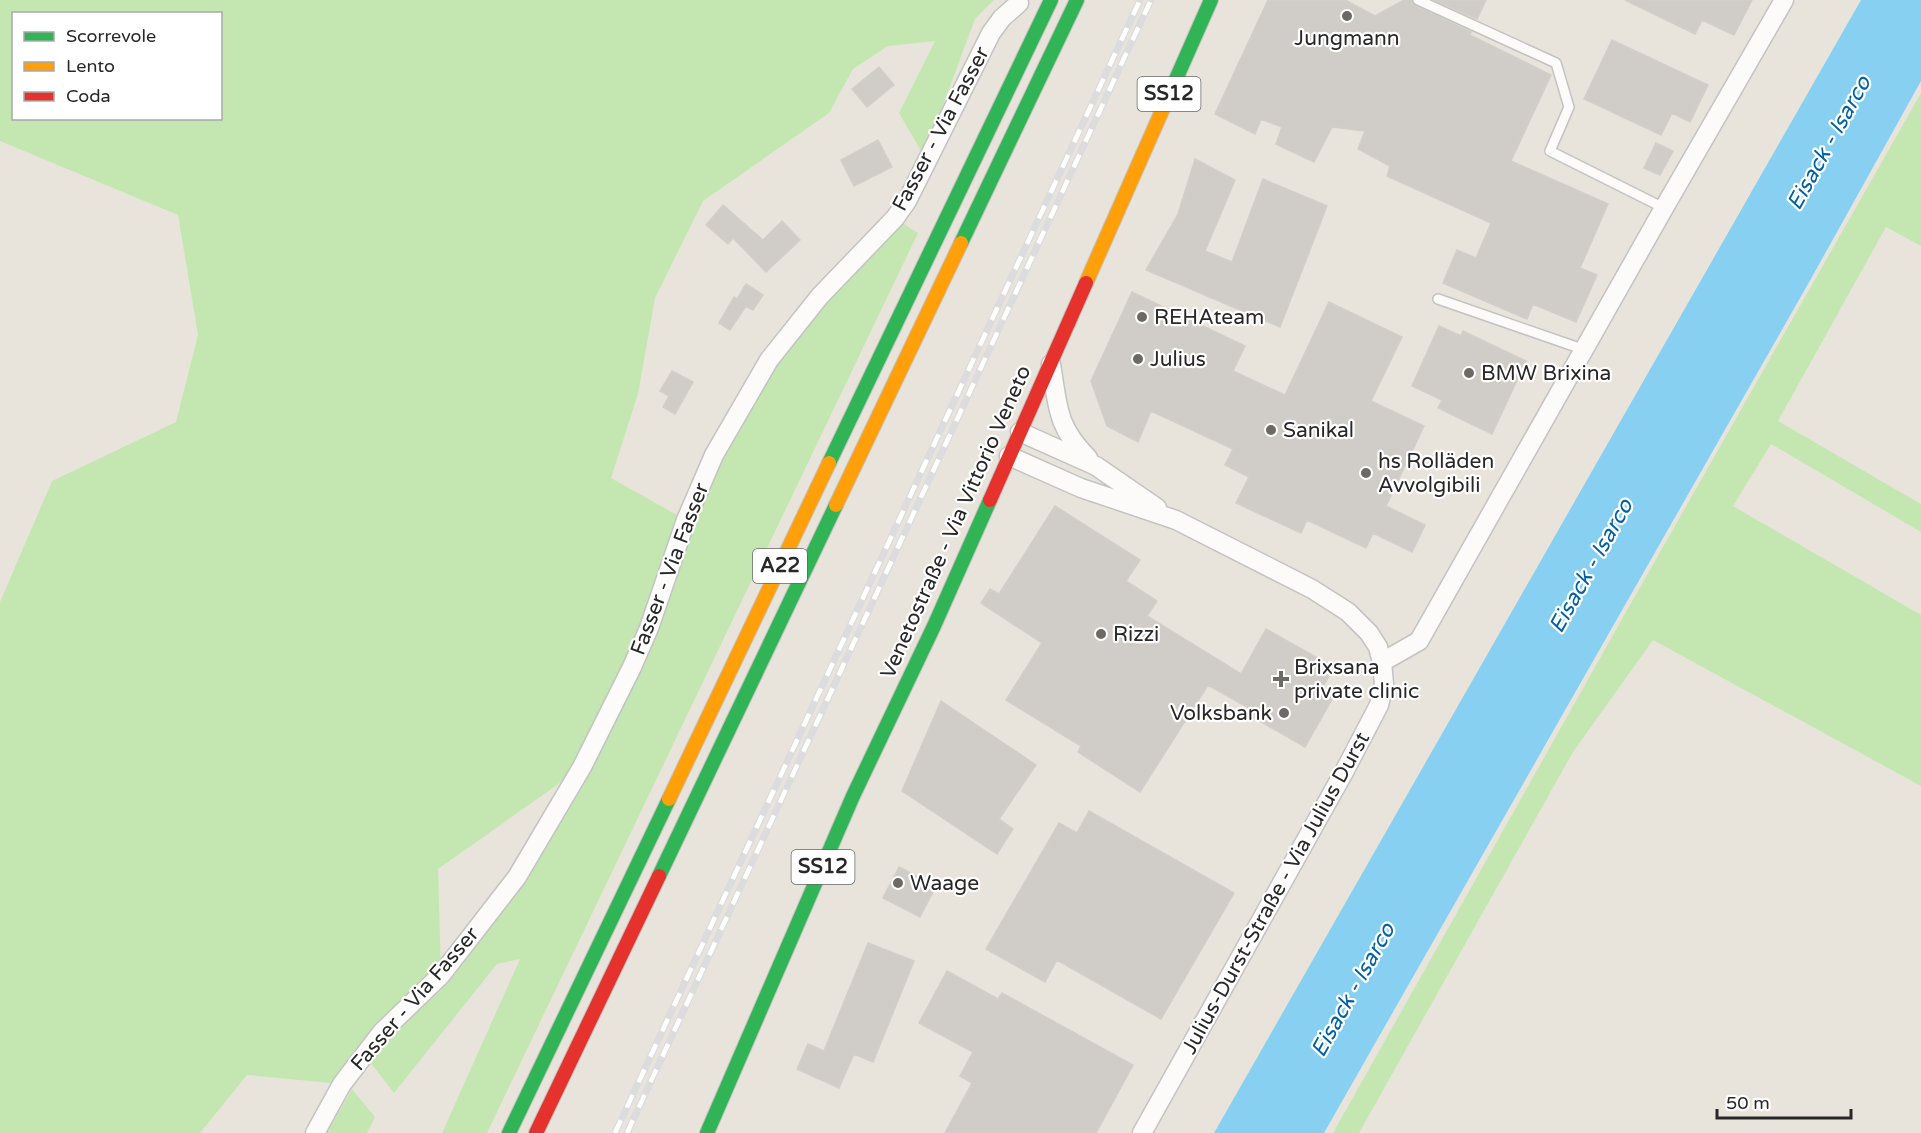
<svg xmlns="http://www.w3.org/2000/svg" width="1921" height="1133" viewBox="0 0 1921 1133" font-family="'Varela Round',sans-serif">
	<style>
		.green { fill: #c4e7b1; fill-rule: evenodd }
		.water { fill: #88d0f1 }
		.building { fill: #d0cdc8; stroke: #d2cfc8; stroke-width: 1.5 }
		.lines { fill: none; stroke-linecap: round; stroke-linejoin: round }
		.lane-casing { stroke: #c4c3c3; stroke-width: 12 }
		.street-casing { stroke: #c4c3c3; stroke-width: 21 }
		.fast-casing { stroke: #c4c2bf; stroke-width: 16 }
		.slow-casing { stroke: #c4c2bf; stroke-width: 16 }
		.jam-casing { stroke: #c4c2bf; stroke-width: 16 }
		.lane { stroke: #fcfbfa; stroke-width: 9 }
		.street { stroke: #fcfbfa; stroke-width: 18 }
		.fast { stroke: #30b455; stroke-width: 14 }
		.slow { stroke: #ff9f0a; stroke-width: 14 }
		.jam { stroke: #e5322d; stroke-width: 14 }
		.rail-casing { stroke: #dcdcde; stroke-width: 7 }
		.rail { stroke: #fff; stroke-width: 4.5; stroke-dasharray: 14; stroke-linecap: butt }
		.poi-dot { fill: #6b6a67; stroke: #fff; stroke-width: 2 }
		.labels { text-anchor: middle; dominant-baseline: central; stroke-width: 4.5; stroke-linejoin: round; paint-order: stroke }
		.shield { fill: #fff; stroke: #686868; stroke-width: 1.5 }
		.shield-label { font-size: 20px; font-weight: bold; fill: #282828 }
		.poi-label { font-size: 21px; fill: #282828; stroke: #fff; text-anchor: start }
		.street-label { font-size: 21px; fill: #282828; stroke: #fff }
		.water-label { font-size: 22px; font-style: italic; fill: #0061a4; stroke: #fff }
	</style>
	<rect width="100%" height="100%" fill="#e8e4dc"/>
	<path class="green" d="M 0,0 L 994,0 L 975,19 L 924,156 L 899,113 L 935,41 L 888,46 L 853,69 L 829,113 L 703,201 L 655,298 L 638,394 L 611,478 L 686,520 L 769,360 L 895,218 L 918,233 L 487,1133 L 442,1133 L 520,959 L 497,964 L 394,1093 L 370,1062 L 441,976 L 581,768 L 438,869 L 441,975 L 342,1084 L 247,1075 L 200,1133 L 0,1133 L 0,602 L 52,481 L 176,422 L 198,335 L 178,215 L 0,141 ZM 14,14 L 220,14 L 220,118 L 14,118 Z
		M 1921,93 L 1921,246 L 1886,227 L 1778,421 L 1921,504 L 1921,532 L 1771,444 L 1733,506 L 1921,615 L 1921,786 L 1653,640 L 1573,752 L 1359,1133 L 1333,1133 L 1622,619 Z
		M 352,1089 L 375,1117 L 367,1133 L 327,1133 Z"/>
	<path class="water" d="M 1861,0 L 1921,0 L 1921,81 L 1812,277 L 1324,1133 L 1214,1133 Z"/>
	<path class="building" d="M 1268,0 L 1345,0 L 1375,16 L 1404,0 L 1411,0 L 1415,6 L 1471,32 L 1470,35 L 1551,75 L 1511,161 L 1608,204 L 1580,268 L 1597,275 L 1576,322 L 1533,304 L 1527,319 L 1443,283 L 1457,250 L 1476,258 L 1491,223 L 1387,176 L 1390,166 L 1358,149 L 1365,131 L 1332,127 L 1314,162 L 1276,144 L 1282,127 L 1261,119 L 1255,134 L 1215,114 Z
		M 1434,0 L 1486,0 L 1477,19 Z
		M 1625,0 L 1752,0 L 1734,35 L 1702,20 L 1695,34 Z
		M 1612,40 L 1708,85 L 1690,122 L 1672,113 L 1661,135 L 1584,99 Z
		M 879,67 L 894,85 L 867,107 L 852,89 Z
		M 878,140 L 892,167 L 854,186 L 841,160 Z
		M 1656,143 L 1673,151 L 1660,175 L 1644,168 Z
		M 1195,159 L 1235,180 L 1205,251 L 1232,262 L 1263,179 L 1327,206 L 1280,327 L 1146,270 L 1178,214 Z
		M 723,205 L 763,240 L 782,221 L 800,240 L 766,272 L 733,238 L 728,244 L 706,225 Z
		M 746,284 L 763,295 L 753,310 L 746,306 L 730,330 L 719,323 L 734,297 L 737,299 Z
		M 1132,292 L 1245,346 L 1233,371 L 1285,395 L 1329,302 L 1402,337 L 1371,401 L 1424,426 L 1386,506 L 1425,525 L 1412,552 L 1373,533 L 1366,548 L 1307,520 L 1301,533 L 1236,503 L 1249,477 L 1225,465 L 1233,449 L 1151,411 L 1138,442 L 1107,426 L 1091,381 Z
		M 1439,326 L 1461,336 L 1463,331 L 1526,361 L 1492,434 L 1438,408 L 1442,400 L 1412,386 Z
		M 672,371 L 693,382 L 675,414 L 663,407 L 669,396 L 660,391 Z
		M 1055,506 L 1140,560 L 1126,581 L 1157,601 L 1147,616 L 1241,674 L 1266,629 L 1334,667 L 1323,687 L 1335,694 L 1305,747 L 1244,712 L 1247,707 L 1208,685 L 1140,792 L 1078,752 L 1081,746 L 1006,700 L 1042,643 L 981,603 L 990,589 L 999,594 Z
		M 941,701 L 1036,765 L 999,819 L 1013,829 L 997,854 L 902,791 Z
		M 1089,811 L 1234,893 L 1161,1019 L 1057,960 L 1045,982 L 986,949 L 1059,823 L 1077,833 Z
		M 899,867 L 936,886 L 920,917 L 883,898 Z
		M 868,943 L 914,961 L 873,1062 L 854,1054 L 839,1088 L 797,1069 L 808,1044 L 824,1051 Z
		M 947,971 L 998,999 L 1002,993 L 1133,1065 L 1096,1133 L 945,1133 L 972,1083 L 960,1076 L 973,1052 L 919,1023 Z"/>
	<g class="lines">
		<g class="lane-casing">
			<path id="lane" d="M 1418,0 L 1556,63 L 1569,107 L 1550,151 L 1664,208
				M 1438,299 L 1585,350"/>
		</g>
		<g class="street-casing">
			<path id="street" d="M 1051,364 C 1058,406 1056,426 1088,458
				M 1020,432 L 1096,466 L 1157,508
				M 1009,456 L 1081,488 L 1176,520 L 1312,589 L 1348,612 L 1369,633 L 1378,647 L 1382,662 L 1384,684 L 1379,705 L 1344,772 L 1142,1133
				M 1382,662 L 1419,641 L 1664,208 L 1784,0
				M 315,1133 L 342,1084 L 382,1032 L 441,975 L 517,877 L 582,767 L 632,667 L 649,628 L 686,520 L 714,455 L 769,360 L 820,296 L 895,218 L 907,201 L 991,33 L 1002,18 L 1019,3"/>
		</g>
		<g class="fast-casing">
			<path id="fast" d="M 1169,95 L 1211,0
				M 961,243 L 1077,0
				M 829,463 L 1051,0
				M 659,876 L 836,505
				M 509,1133 L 669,799
				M 707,1133 L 853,796 L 934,626 L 990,500"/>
		</g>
		<g class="slow-casing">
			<path id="slow" d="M 1086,283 L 1169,95
				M 836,505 L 961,243
				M 669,799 L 829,463"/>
		</g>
		<g class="jam-casing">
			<path id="jam" d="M 990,500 L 1086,283
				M 536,1133 L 659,876"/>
		</g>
		<use href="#lane" class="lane"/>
		<use href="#street" class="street"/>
		<use href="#fast" class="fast"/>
		<use href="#slow" class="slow"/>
		<use href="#jam" class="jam"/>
		<g class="rail-casing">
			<path id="rail" d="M 615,1133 L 1140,0
				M 627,1133 L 1151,0"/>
		</g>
		<use href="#rail" class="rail"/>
	</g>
	<g class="poi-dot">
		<circle cx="1347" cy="16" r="6"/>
		<circle cx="1142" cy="317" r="6"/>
		<circle cx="1138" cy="359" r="6"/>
		<circle cx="1469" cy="373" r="6"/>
		<circle cx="1271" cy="430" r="6"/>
		<circle cx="1366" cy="473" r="6"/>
		<circle cx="1101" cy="634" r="6"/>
		<path d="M1278 670h6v6h6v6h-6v6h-6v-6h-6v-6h6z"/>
		<circle cx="1284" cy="713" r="6"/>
		<circle cx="898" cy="883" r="6"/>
	</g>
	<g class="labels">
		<g class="shield">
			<rect x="1137.5" y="77" width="63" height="34" rx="4.5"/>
			<rect x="753" y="549" width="54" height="34" rx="4.5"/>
			<rect x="791.5" y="850" width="63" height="34" rx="4.5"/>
		</g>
		<g class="shield-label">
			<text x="1169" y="94">SS12</text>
			<text x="780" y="566">A22</text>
			<text x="823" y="867">SS12</text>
		</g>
		<g class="poi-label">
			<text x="1347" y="38" text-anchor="middle">Jungmann</text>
			<text x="1154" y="317">REHAteam</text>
			<text x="1150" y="359">Julius</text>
			<text x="1481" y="373">BMW Brixina</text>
			<text x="1283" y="430">Sanikal</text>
			<text x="1378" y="461">hs Rolläden<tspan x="1378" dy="24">Avvolgibili</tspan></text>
			<text x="1113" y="634">Rizzi</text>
			<text x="1294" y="667">Brixsana<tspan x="1294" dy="24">private clinic</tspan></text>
			<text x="1272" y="713" text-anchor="end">Volksbank</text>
			<text x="910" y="883">Waage</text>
		</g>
		<g class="street-label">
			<text transform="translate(941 129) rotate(-62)">Fasser - Via Fasser</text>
			<text transform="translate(956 522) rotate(-66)">Venetostraße - Via Vittorio Veneto</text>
			<text transform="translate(670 569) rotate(-69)">Fasser - Via Fasser</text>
			<text transform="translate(1276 893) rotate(-61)">Julius-Durst-Straße - Via Julius Durst</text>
			<text transform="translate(415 999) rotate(-49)">Fasser - Via Fasser</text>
		</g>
		<g class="water-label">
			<text transform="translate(1829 143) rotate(-61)">Eisack - Isarco</text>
			<text transform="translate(1591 566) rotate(-61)">Eisack - Isarco</text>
			<text transform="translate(1353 990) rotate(-61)">Eisack - Isarco</text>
		</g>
	</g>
	<rect x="12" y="12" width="210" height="108" fill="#ffffff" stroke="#a9a9a9" stroke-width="1.5"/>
	<rect x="24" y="32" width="30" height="9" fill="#30b455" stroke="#a9a9a9" stroke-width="1.5"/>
	<text x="66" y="42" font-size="18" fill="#282828">Scorrevole</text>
	<rect x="24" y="62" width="30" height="9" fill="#ff9f0a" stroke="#a9a9a9" stroke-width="1.5"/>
	<text x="66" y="72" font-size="18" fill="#282828">Lento</text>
	<rect x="24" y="92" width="30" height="9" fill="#e5322d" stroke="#a9a9a9" stroke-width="1.5"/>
	<text x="66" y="102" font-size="18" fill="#282828">Coda</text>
	<path d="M1717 1109v9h134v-9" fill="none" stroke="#282828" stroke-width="3"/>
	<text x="1726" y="1109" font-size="18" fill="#282828" stroke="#ffffff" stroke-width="4.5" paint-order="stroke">50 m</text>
</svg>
